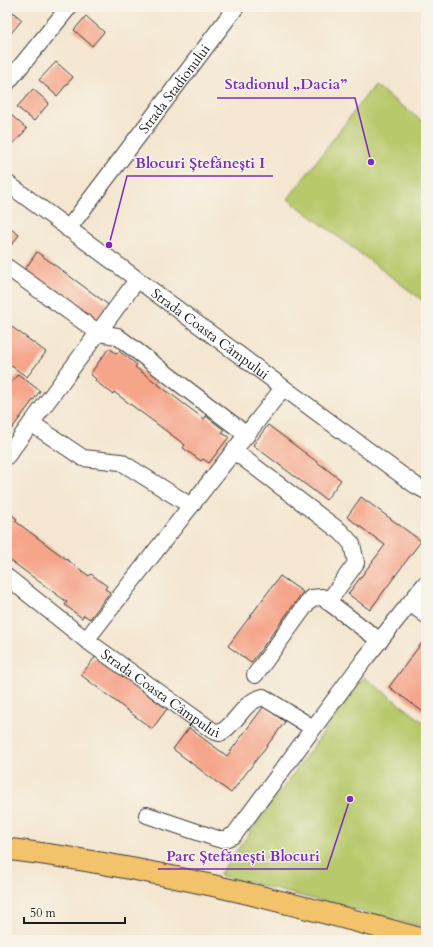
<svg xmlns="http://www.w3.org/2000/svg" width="433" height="947" viewBox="0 0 433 947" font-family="Cardo,serif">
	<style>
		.green { fill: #b8c96c; stroke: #6a7244 }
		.building { fill: #f5a58a }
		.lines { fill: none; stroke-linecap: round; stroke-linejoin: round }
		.minor-casing { stroke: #3c3a37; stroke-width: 18 }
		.major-casing { stroke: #3c3a37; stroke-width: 23 }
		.minor { stroke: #fff; stroke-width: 16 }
		.major { stroke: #f2c36a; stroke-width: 21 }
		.rail { stroke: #1c1c1c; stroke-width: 3; stroke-dasharray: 6 3; stroke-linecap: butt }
		.labels { text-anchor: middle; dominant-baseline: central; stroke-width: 3; stroke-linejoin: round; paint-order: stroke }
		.street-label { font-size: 14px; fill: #1c1c1c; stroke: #f7f3e8 }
		.leader { fill: none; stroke: #7b2cbf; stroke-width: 1.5 }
		.callout-dot { fill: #7b2cbf; stroke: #f7f3e8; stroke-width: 1.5 }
		.callout-label { font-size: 15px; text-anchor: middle; font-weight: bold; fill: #7b2cbf; stroke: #f7f3e8; stroke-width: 3; stroke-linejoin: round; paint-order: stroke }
	</style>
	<rect width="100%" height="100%" fill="#f7f3e8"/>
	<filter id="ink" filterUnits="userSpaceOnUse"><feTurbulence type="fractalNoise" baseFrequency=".025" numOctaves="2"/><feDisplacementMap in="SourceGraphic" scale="8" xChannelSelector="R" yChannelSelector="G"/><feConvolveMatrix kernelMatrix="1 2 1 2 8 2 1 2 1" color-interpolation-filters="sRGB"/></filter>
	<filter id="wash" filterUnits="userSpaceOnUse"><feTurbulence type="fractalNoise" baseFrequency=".012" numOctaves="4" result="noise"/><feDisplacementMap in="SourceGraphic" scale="16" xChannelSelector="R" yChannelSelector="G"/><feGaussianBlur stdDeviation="0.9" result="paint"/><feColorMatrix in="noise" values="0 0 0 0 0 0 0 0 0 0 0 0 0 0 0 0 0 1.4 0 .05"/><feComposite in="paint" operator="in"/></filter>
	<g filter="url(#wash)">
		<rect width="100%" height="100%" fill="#f4e6d0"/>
		<path class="green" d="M 374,85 L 426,124 L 426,303 L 288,199 Z
			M 364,677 L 426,724 L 426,928 L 219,875 Z"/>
		<g id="blocks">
			<path class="building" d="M 7,7 L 22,20 L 7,38 Z
				M 86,16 L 104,32 L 92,46 L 74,30 Z
				M 56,62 L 73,77 L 57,96 L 39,80 Z
				M 33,89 L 49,103 L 34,121 L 17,107 Z
				M 10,114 L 27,129 L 10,147 L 7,144 L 7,118 Z
				M 7,226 L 19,235 L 7,251 Z
				M 37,252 L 110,306 L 96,326 L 23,272 Z
				M 12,327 L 46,352 L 27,377 L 7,363 L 7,333 Z
				M 109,348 L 117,354 L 119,351 L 137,365 L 135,367 L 204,419 L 206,416 L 224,430 L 222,433 L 229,437 L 209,463 L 203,459 L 201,461 L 183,448 L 185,445 L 114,392 L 113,394 L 95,381 L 96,379 L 90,374 Z
				M 18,374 L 40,391 L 7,435 L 7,388 Z
				M 268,425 L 341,480 L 326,500 L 253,445 Z
				M 361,497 L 421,541 L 370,610 L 348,594 L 385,545 L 347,517 Z
				M 7,511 L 17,519 L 15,521 L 89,576 L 91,574 L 107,586 L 105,589 L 110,592 L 90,619 L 84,615 L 82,618 L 65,605 L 67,602 L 7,558 Z
				M 280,576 L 303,592 L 251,663 L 228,646 Z
				M 426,637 L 426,714 L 389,687 Z
				M 96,656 L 167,709 L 152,729 L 81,675 Z
				M 264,706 L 285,722 L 231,793 L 173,749 L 189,728 L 227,756 Z"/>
		</g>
	</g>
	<g filter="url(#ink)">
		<use href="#blocks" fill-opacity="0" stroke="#3c3a37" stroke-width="1"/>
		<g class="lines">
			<g class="minor-casing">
				<g id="minor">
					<path d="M 7,83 L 69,7"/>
					<path id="s1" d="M 7,183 L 415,485 L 426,491"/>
					<path id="s2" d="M 68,229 L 236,7"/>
					<path d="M 7,267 L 99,333 L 117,336 L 247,435"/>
					<path d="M 31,423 L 83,458 L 121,462 L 191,506"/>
					<path d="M 234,451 L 341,532 L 352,544 L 356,563 L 328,602"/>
					<path d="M 7,456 L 137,280"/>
					<path id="s3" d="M 7,577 L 86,640 L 213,731 L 220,733 C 238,723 242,702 263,697 L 313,728"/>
					<path d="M 410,603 L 426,615"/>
					<path d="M 86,640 L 283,388"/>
					<path d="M 255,675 L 311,598 L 322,597 L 380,641"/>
					<path d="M 147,815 L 218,839 L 225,839 L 234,835 L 364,660 L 426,583"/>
				</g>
			</g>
			<g class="major-casing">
				<path id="major" d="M 7,849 C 151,867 286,901 425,940"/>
			</g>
			<use href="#minor" class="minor"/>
			<use href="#major" class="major"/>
			<path class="rail" d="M 7,935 L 11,940"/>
		</g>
	</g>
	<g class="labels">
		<g class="street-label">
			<text stroke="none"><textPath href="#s2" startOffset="176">Strada Stadionului</textPath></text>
			<text stroke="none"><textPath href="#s1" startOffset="253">Strada Coasta Câmpului</textPath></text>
			<text stroke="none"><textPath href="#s3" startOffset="193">Strada Coasta Câmpului</textPath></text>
		</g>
	</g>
	<path class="leader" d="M371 162L355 98H217M109 245L127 176H273M350 799L327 869H158"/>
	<g class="callout-dot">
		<circle cx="371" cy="162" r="4"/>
		<circle cx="109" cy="245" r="4"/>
		<circle cx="350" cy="799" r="4"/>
	</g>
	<g class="callout-label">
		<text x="286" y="89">Stadionul „Dacia”</text>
		<text x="200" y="168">Blocuri Ștefănești I</text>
		<text x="243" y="861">Parc Ștefănești Blocuri</text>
	</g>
	<rect width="433" height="947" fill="none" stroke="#f7f3e8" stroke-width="24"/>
	<path d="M24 917v6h101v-6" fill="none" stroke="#1c1c1c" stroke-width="2"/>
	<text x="30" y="917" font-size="12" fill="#1c1c1c" stroke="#f7f3e8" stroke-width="3" paint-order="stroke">50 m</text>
</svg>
